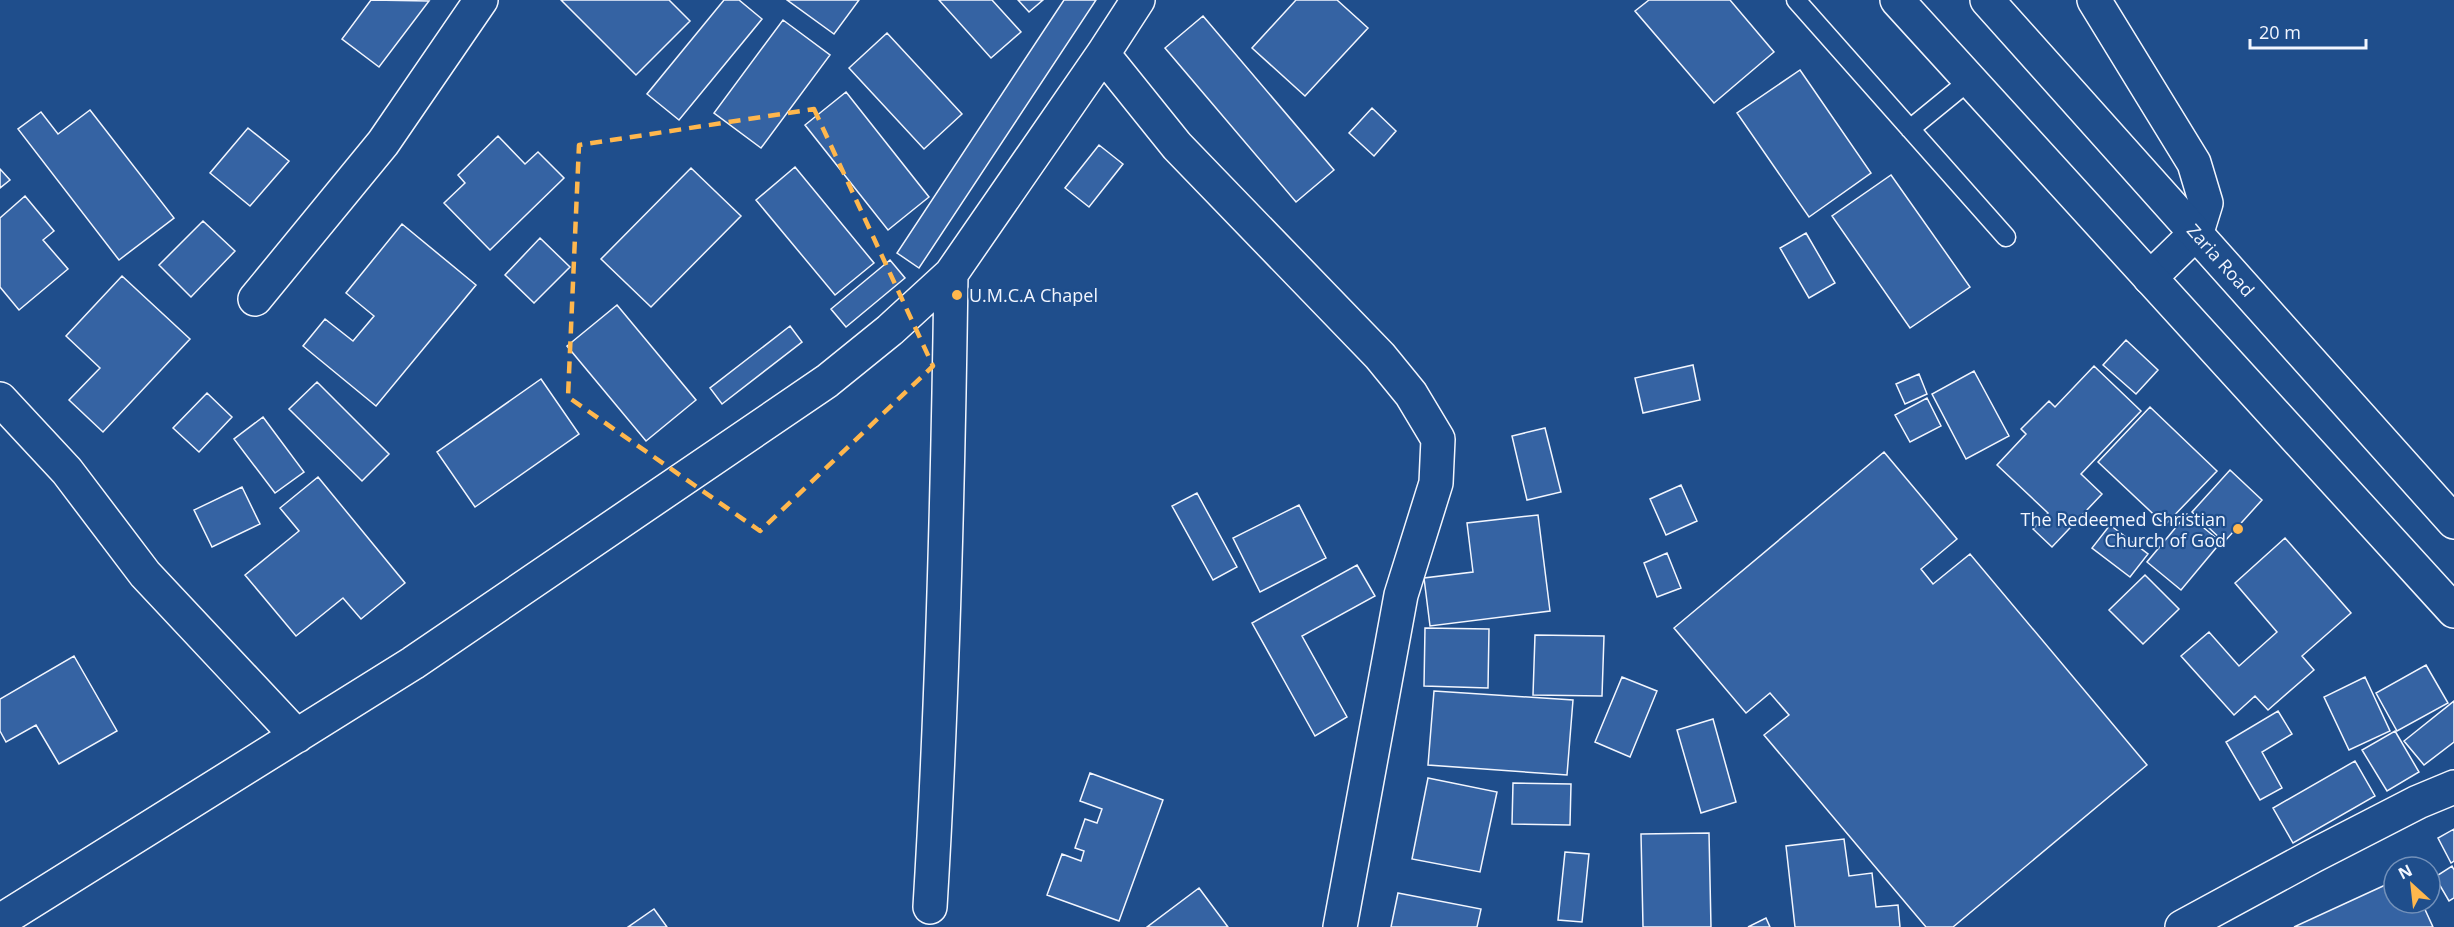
<svg xmlns="http://www.w3.org/2000/svg" width="2454" height="927" viewBox="0 0 2454 927" font-family="'Open Sans',sans-serif">
	<style>
		.building { fill: #3563a3; stroke: #f2f6ff; stroke-width: 1.5 }
		.lines { fill: none; stroke-linecap: round; stroke-linejoin: round }
		.lane-casing { stroke: #f2f6ff; stroke-width: 21 }
		.street-casing { stroke: #f2f6ff; stroke-width: 36 }
		.highway-casing { stroke: #f2f6ff; stroke-width: 36 }
		.lane { stroke: #1f4e8c; stroke-width: 18 }
		.street { stroke: #1f4e8c; stroke-width: 33 }
		.highway { stroke: #1f4e8c; stroke-width: 33 }
		.marked { fill: none; stroke: #ffb74d; stroke-width: 4.5; stroke-dasharray: 12 8; stroke-linejoin: round }
		.poi-dot { fill: #ffb74d; stroke: #1f4e8c; stroke-width: 2 }
		.labels { text-anchor: middle; dominant-baseline: central; stroke-width: 4.5; stroke-linejoin: round; paint-order: stroke }
		.street-label { font-size: 18px; fill: #f2f6ff; stroke: #1f4e8c }
		.poi-label { font-size: 18px; fill: #f2f6ff; stroke: #1f4e8c; text-anchor: start }
	</style>
	<rect width="100%" height="100%" fill="#1f4e8c"/>
	<path class="building" d="M 371,0 L 429,1 L 379,67 L 342,39 Z
		M 561,0 L 669,0 L 690,21 L 636,75 Z
		M 724,0 L 739,0 L 762,19 L 679,120 L 647,94 Z
		M 787,0 L 859,0 L 834,34 Z
		M 939,0 L 992,0 L 1021,32 L 991,58 Z
		M 1018,0 L 1043,0 L 1029,12 Z
		M 1064,0 L 1096,0 L 919,268 L 897,253 Z
		M 1296,0 L 1337,0 L 1368,28 L 1305,96 L 1252,48 Z
		M 1649,0 L 1730,0 L 1774,52 L 1714,103 L 1635,11 Z
		M 1203,16 L 1334,170 L 1296,202 L 1165,48 Z
		M 783,20 L 830,55 L 761,148 L 714,113 Z
		M 887,33 L 962,114 L 924,149 L 849,68 Z
		M 1800,70 L 1871,173 L 1809,217 L 1737,113 Z
		M 846,92 L 929,197 L 888,230 L 805,125 Z
		M 1372,108 L 1396,131 L 1374,156 L 1349,133 Z
		M 90,110 L 174,218 L 119,260 L 18,129 L 41,112 L 58,134 Z
		M 248,128 L 289,161 L 250,206 L 210,173 Z
		M 498,136 L 525,164 L 538,152 L 564,178 L 490,250 L 444,203 L 465,183 L 458,175 Z
		M 1099,145 L 1123,164 L 1089,207 L 1065,188 Z
		M 795,167 L 874,263 L 835,295 L 756,200 Z
		M 691,168 L 741,216 L 651,307 L 601,259 Z
		M 0,169 L 10,180 L 0,188 Z
		M 1891,175 L 1970,287 L 1910,328 L 1832,216 Z
		M 25,196 L 54,231 L 43,240 L 68,269 L 19,310 L 0,287 L 0,218 Z
		M 203,221 L 235,251 L 191,297 L 159,265 Z
		M 402,224 L 476,285 L 376,406 L 303,346 L 325,319 L 353,341 L 374,316 L 346,293 Z
		M 1806,233 L 1835,283 L 1809,298 L 1780,248 Z
		M 540,238 L 570,267 L 534,303 L 505,275 Z
		M 890,260 L 905,278 L 846,327 L 831,309 Z
		M 122,276 L 190,339 L 103,432 L 69,400 L 100,368 L 66,336 Z
		M 617,305 L 696,400 L 646,441 L 567,346 Z
		M 790,326 L 802,342 L 722,404 L 710,388 Z
		M 2126,340 L 2158,370 L 2136,394 L 2103,365 Z
		M 1693,365 L 1700,400 L 1643,413 L 1635,378 Z
		M 2094,366 L 2141,411 L 2081,474 L 2102,494 L 2052,547 L 2033,529 L 2048,513 L 1997,465 L 2026,434 L 2021,429 L 2049,401 L 2055,407 Z
		M 1974,371 L 2009,436 L 1966,459 L 1932,394 Z
		M 1919,374 L 1927,394 L 1905,404 L 1896,384 Z
		M 541,379 L 579,434 L 475,507 L 437,452 Z
		M 317,382 L 389,454 L 362,481 L 289,409 Z
		M 207,393 L 232,417 L 199,452 L 173,428 Z
		M 1927,398 L 1941,426 L 1910,442 L 1895,415 Z
		M 2150,407 L 2217,471 L 2165,525 L 2098,462 Z
		M 263,417 L 304,472 L 275,493 L 234,439 Z
		M 1545,428 L 1561,492 L 1527,500 L 1512,436 Z
		M 1884,452 L 1957,539 L 1921,569 L 1933,584 L 1970,554 L 2147,765 L 1953,927 L 1926,927 L 1764,735 L 1789,715 L 1770,693 L 1746,713 L 1674,628 Z
		M 2230,470 L 2262,500 L 2224,542 L 2192,512 Z
		M 318,477 L 405,583 L 361,619 L 343,598 L 296,636 L 245,575 L 299,531 L 280,508 Z
		M 1681,485 L 1697,521 L 1666,535 L 1650,499 Z
		M 242,487 L 260,524 L 212,547 L 194,510 Z
		M 1197,493 L 1237,567 L 1213,580 L 1172,506 Z
		M 1299,505 L 1326,558 L 1260,592 L 1233,538 Z
		M 2187,514 L 2221,542 L 2181,590 L 2147,562 Z
		M 1538,515 L 1550,611 L 1430,626 L 1424,578 L 1473,572 L 1467,523 Z
		M 2110,525 L 2148,554 L 2130,577 L 2092,548 Z
		M 2285,538 L 2351,613 L 2302,656 L 2314,670 L 2268,710 L 2255,696 L 2234,715 L 2181,656 L 2209,632 L 2239,666 L 2277,632 L 2235,583 Z
		M 1667,553 L 1681,588 L 1657,597 L 1644,563 Z
		M 1357,565 L 1375,596 L 1302,636 L 1347,717 L 1315,736 L 1252,623 Z
		M 2145,575 L 2179,609 L 2143,644 L 2109,610 Z
		M 1425,628 L 1489,629 L 1488,688 L 1424,686 Z
		M 1535,635 L 1604,636 L 1602,696 L 1533,695 Z
		M 74,656 L 117,731 L 59,764 L 36,725 L 6,742 L 0,731 L 0,699 Z
		M 2426,665 L 2448,703 L 2397,731 L 2376,693 Z
		M 1622,677 L 1657,691 L 1630,757 L 1595,742 Z
		M 2365,677 L 2390,731 L 2349,750 L 2324,697 Z
		M 1434,691 L 1573,700 L 1567,775 L 1428,765 Z
		M 2454,701 L 2454,742 L 2424,765 L 2404,741 Z
		M 2278,711 L 2292,734 L 2262,752 L 2282,788 L 2260,800 L 2226,742 Z
		M 1713,719 L 1736,802 L 1701,813 L 1677,730 Z
		M 2395,731 L 2419,772 L 2387,791 L 2362,750 Z
		M 2355,761 L 2375,796 L 2293,843 L 2273,808 Z
		M 1090,773 L 1163,800 L 1119,921 L 1047,895 L 1062,854 L 1081,861 L 1084,851 L 1075,848 L 1085,819 L 1097,823 L 1102,809 L 1080,801 Z
		M 1428,778 L 1497,792 L 1480,872 L 1412,859 Z
		M 1513,783 L 1571,784 L 1570,825 L 1512,824 Z
		M 2454,829 L 2454,861 L 2451,863 L 2438,838 Z
		M 1709,833 L 1711,927 L 1643,927 L 1641,834 Z
		M 1844,839 L 1849,876 L 1872,873 L 1876,907 L 1898,905 L 1900,927 L 1795,927 L 1786,846 Z
		M 1565,852 L 1589,854 L 1582,922 L 1558,920 Z
		M 2452,866 L 2454,870 L 2454,898 L 2449,901 L 2435,877 Z
		M 2394,881 L 2394,903 L 2422,903 L 2433,927 L 2294,927 Z
		M 1199,888 L 1228,927 L 1147,927 Z
		M 1398,893 L 1481,909 L 1477,927 L 1391,927 Z
		M 654,909 L 667,927 L 628,927 Z
		M 1766,918 L 1770,927 L 1748,927 Z"/>
	<g class="lines">
		<g class="lane-casing">
			<path id="lane" d="M 1796,0 L 2006,237
				M 1910,129 L 1970,80"/>
		</g>
		<g class="street-casing">
			<path id="street" d="M 2094,0 L 2194,163 L 2206,203 L 2197,232 L 2150,278
				M 1103,54 L 1177,146 L 1380,356 L 1411,394 L 1438,439 L 1436,483 L 1401,595 L 1340,927
				M 255,299 L 383,143 L 481,0
				M 0,399 L 67,471 L 145,574 L 297,736
				M 930,907 C 943,696 948,485 951,274
				M 0,921 L 413,663 L 827,381 L 890,330 L 951,274 L 1103,54 L 1138,0
				M 2182,927 L 2313,856 L 2418,802 L 2454,787"/>
		</g>
		<g class="highway-casing">
			<path id="highway" d="M 1897,0 L 2454,611
				M 1987,0 L 2454,522"/>
		</g>
		<use href="#lane" class="lane"/>
		<use href="#street" class="street"/>
		<use href="#highway" class="highway"/>
	</g>
	<path class="marked" d="M 814,109 L 933,366 L 760,531 L 568,397 L 579,145 Z"/>
	<g class="poi-dot">
		<circle cx="957" cy="295" r="6"/>
		<circle cx="2238" cy="529" r="6"/>
	</g>
	<g class="labels">
		<g class="street-label">
			<text transform="translate(2221 260) rotate(48)">Zaria Road</text>
		</g>
		<g class="poi-label">
			<text x="969" y="295">U.M.C.A Chapel</text>
			<text x="2226" y="519" text-anchor="end">The Redeemed Christian<tspan x="2226" dy="21">Church of God</tspan></text>
		</g>
	</g>
	<g transform="translate(2412 885) rotate(333)"><circle r="28" fill="#1f4e8c" stroke="#7391ba" stroke-width="1.5"/>
	<path d="M0-4.5L10 22L0 15L-10 22Z" fill="#ffb74d"/>
	<text y="-9" font-size="16" font-weight="bold" text-anchor="middle" fill="#f2f6ff">N</text>
	</g>
	<path d="M2250 39v9h116v-9" fill="none" stroke="#f2f6ff" stroke-width="3"/>
	<text x="2259" y="39" font-size="18" fill="#f2f6ff" stroke="#1f4e8c" stroke-width="4.5" paint-order="stroke">20 m</text>
</svg>
